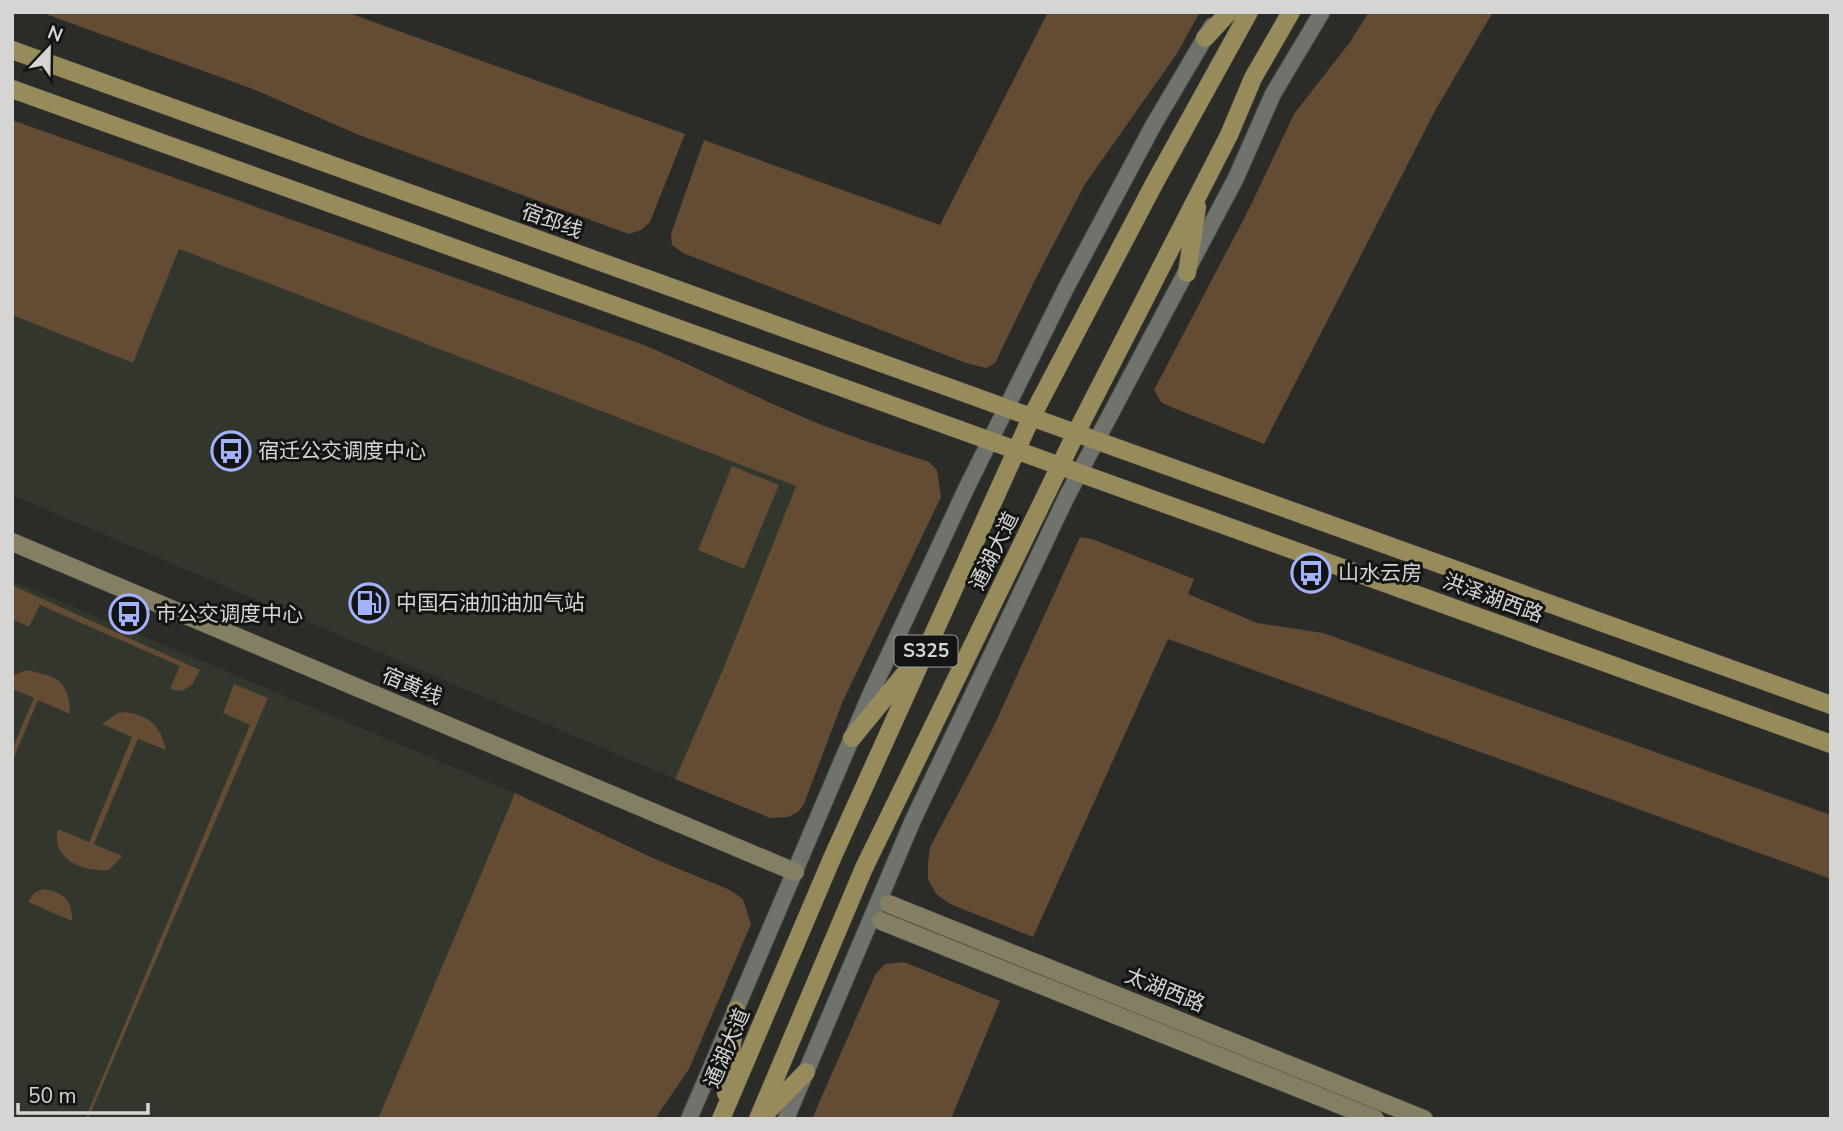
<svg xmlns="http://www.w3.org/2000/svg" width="1843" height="1131" viewBox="0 0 1843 1131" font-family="'Nunito Sans','Noto Sans SC',sans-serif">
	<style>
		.built { fill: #32362c }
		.green { fill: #634b34 }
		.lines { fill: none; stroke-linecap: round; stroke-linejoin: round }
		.street-casing { stroke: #454743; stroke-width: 18 }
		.secondary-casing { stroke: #454743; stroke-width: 19 }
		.primary-casing { stroke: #454743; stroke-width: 19 }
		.street { stroke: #70726c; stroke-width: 16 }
		.secondary { stroke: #847e63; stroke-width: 18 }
		.primary { stroke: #988b5b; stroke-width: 18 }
		.labels { text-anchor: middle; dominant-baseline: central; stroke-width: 6; stroke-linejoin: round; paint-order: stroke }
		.shield { fill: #141412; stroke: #9b9c99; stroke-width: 2 }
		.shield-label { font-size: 19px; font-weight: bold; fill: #d5d6d3 }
		.street-label { font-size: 21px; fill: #d5d6d3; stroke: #141412 }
		.poi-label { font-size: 21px; fill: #d5d6d3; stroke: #141412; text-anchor: start }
	</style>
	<rect width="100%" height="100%" fill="#2b2c28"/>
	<path class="built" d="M 12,189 L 179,249 L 796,486 L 724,667 L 675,779 L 12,495 Z
		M 12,581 L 515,793 L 378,1119 L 12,1119 Z"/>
	<path class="green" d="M 40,12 L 346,12 L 685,134 L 650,222 L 641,230 L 629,234 L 359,135 L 253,89 Z
		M 1048,12 L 1200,12 L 1176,55 L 1085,184 L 1036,278 L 995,363 L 986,368 L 966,363 L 683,253 L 672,245 L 671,234 L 704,140 L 940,225 Z
		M 1369,12 L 1493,12 L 1436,109 L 1264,444 L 1171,407 L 1161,402 L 1154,390 L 1249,209 L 1294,114 L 1350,42 Z
		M 12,120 L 644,345 C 704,370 761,401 822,425 C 857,439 894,450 929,462 L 937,470 L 941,497 L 842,703 L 804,804 L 798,812 L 788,817 L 770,818 L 675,779 L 724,667 L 796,486 L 179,249 L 133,363 L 12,315 Z
		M 732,466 L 779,485 L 744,569 L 698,550 Z
		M 1080,537 L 1092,539 L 1194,579 L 1188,594 L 1257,623 L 1323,633 L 1831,815 L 1831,879 L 1168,639 L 1033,937 L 950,904 L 936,894 L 928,879 L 928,863 L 930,847 L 993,728 Z
		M 12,585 L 200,670 L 192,685 L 182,691 L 170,689 L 180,666 L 40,605 L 29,627 L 12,619 Z
		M 26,670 C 56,676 70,680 70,714 L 38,700 L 12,762 L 12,749 L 34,698 L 12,689 L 12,676 Z
		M 234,684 L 268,698 L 88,1119 L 85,1119 L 250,725 L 223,713 Z
		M 125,712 C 150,715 161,727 166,750 L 138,739 L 94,844 L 122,856 L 109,870 C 85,872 50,860 58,829 L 89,842 L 132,737 L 102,724 L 118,713 Z
		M 515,793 L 655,859 L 730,890 L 743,899 L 751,924 L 689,1069 L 655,1119 L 378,1119 Z
		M 43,889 C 64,892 73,901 72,921 L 28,902 L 34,893 Z
		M 904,962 L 1000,1001 L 951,1119 L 812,1119 L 875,975 L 885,964 Z"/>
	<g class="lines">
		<g class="street-casing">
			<path id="street" d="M 689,1119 L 871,693 L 966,489 L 1066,288 L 1154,124 L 1212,26
				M 786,1119 L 913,820 L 1067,496 L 1236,178 L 1273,94 L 1322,12"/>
		</g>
		<g class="secondary-casing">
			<path id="secondary" d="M 12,542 L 795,872
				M 889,904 L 1424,1119
				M 881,921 L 1375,1119"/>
		</g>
		<g class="primary-casing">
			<path id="primary" d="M 1205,38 L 1229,12
				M 12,50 L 1831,705
				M 12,89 C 619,306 1224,526 1831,744
				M 1187,273 L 1197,207
				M 852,738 L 912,665
				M 726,1093 L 736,1010
				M 763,1116 L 806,1072
				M 721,1119 L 833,856 L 1031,418 L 1154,184 L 1249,12
				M 758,1119 L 864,868 L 1076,433 L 1229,135 L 1253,78 L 1291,12"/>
		</g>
		<use href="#street" class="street"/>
		<use href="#secondary" class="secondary"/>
		<use href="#primary" class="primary"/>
	</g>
	<defs>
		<g id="bus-ring" transform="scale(2.0125)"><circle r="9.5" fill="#141412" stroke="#a2b2fd" stroke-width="1.5"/><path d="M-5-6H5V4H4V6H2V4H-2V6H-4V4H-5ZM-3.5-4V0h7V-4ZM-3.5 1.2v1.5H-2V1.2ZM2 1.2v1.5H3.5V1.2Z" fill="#a2b2fd"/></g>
		<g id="fuel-ring" transform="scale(2.0125)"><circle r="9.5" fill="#141412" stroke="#a2b2fd" stroke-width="1.5"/><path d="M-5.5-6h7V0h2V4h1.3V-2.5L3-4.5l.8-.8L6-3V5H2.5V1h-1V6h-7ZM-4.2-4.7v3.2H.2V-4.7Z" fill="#a2b2fd"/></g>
	</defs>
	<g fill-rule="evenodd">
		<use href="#bus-ring" x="231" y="451"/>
		<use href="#bus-ring" x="1311" y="573"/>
		<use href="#fuel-ring" x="369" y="603"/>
		<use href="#bus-ring" x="129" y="614"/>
	</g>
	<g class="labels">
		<rect class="shield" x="894.5" y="635.5" width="63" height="31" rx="5"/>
		<g class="shield-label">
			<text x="926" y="651">S325</text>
		</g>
		<g class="street-label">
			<text transform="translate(552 221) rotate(20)">宿邳线</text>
			<text transform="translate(994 551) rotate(-64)">通湖大道</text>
			<text transform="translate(1493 598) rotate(20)">洪泽湖西路</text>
			<text transform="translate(412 686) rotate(23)">宿黄线</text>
			<text transform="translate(1165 990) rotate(22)">太湖西路</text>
			<text transform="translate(727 1048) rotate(-67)">通湖大道</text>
		</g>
		<g class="poi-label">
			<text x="258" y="451">宿迁公交调度中心</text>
			<text x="1338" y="573">山水云房</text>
			<text x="396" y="603">中国石油加油加气站</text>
			<text x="156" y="614">市公交调度中心</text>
		</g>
	</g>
	<rect width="1843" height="1131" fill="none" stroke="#d5d6d3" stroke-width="28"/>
	<g transform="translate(49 49) rotate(22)" stroke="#141412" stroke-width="5" paint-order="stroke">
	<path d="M0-5L12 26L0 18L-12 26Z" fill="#d5d6d3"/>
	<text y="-10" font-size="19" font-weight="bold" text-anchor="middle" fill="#d5d6d3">N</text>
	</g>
	<path d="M18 1103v10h130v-10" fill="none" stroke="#d5d6d3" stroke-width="3.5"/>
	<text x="28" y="1103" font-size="21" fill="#d5d6d3" stroke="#141412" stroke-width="5" paint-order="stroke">50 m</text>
</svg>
